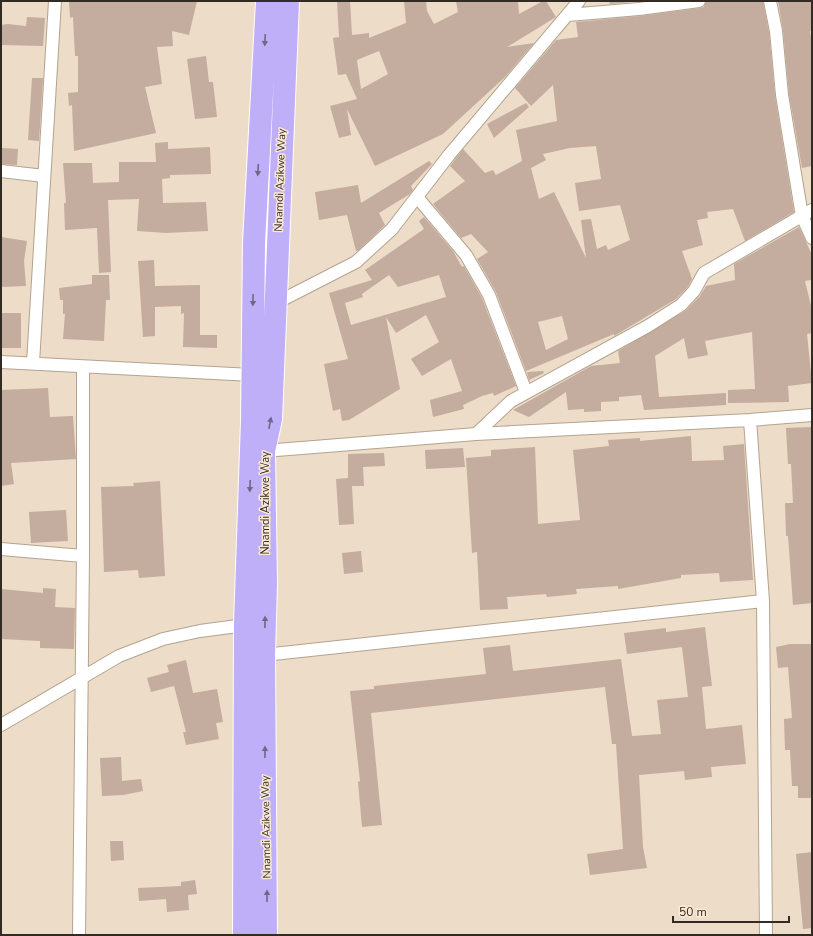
<svg xmlns="http://www.w3.org/2000/svg" width="813" height="936" viewBox="0 0 813 936" font-family="'Nunito Sans',sans-serif">
	<style>
		.building { fill: #c4ac9e; fill-rule: evenodd }
		.lines { fill: none; stroke-linecap: round; stroke-linejoin: round }
		.street-casing { stroke: #b3a38f; stroke-width: 14 }
		.highway-casing { stroke: #fff; stroke-width: 24 }
		.street { stroke: #fff; stroke-width: 12 }
		.highway { stroke: #beaff8; stroke-width: 22 }
		.oneway { fill: #716683 }
		.labels { text-anchor: middle; dominant-baseline: central; stroke-width: 3; stroke-linejoin: round; paint-order: stroke }
		.street-label { font-size: 11px; fill: #322b23; stroke: #fae9d4 }
	</style>
	<rect width="100%" height="100%" fill="#eddcc7"/>
	<path class="building" d="M 69,1 L 197,1 L 189,35 L 172,31 L 173,46 L 157,47 L 162,84 L 145,87 L 156,133 L 74,151 L 72,105 L 69,106 L 68,93 L 78,92 L 78,56 L 75,56 L 73,17 L 70,18 Z
		M 337,1 L 350,1 L 352,35 L 369,33 L 369,38 L 406,23 L 404,1 L 426,1 L 427,11 L 434,24 L 458,12 L 456,1 L 518,1 L 519,14 L 543,1 L 546,1 L 556,17 L 507,47 L 534,43 L 505,77 L 443,134 L 375,166 L 347,109 L 351,135 L 339,138 L 330,106 L 357,99 L 346,74 L 338,75 L 333,38 L 339,37 ZM 379,51 L 388,74 L 361,89 L 357,60 Z
		M 609,1 L 642,1 L 610,4 Z
		M 706,1 L 763,1 L 769,32 L 775,96 L 794,212 L 745,241 L 733,209 L 707,212 L 708,218 L 697,220 L 703,245 L 682,251 L 692,279 L 688,287 L 676,299 L 614,336 L 614,334 L 526,371 L 496,292 L 477,259 L 488,252 L 471,234 L 461,238 L 433,204 L 465,181 L 450,166 L 463,149 L 485,173 L 493,170 L 496,175 L 522,161 L 516,130 L 557,121 L 553,85 L 531,106 L 515,88 L 556,40 L 578,37 L 576,22 L 640,16 L 700,8 L 704,7 ZM 596,146 L 601,179 L 575,183 L 579,211 L 620,205 L 630,240 L 608,250 L 606,245 L 597,249 L 591,219 L 581,220 L 586,258 L 554,192 L 539,199 L 531,168 L 546,160 L 543,154 L 570,148 ZM 562,316 L 568,339 L 546,350 L 538,322 Z
		M 778,1 L 812,1 L 812,31 L 810,31 L 812,44 L 812,166 L 802,168 L 789,94 L 783,30 Z
		M 27,17 L 45,18 L 43,46 L 1,45 L 1,25 L 8,24 L 26,26 Z
		M 206,56 L 209,82 L 213,82 L 217,117 L 195,119 L 187,59 Z
		M 32,78 L 43,78 L 39,141 L 28,140 Z
		M 526,103 L 529,107 L 494,138 L 487,124 Z
		M 168,142 L 168,149 L 210,147 L 211,174 L 170,175 L 170,178 L 162,179 L 163,203 L 206,202 L 208,231 L 166,233 L 137,231 L 139,199 L 108,200 L 111,272 L 99,273 L 97,228 L 65,230 L 64,203 L 66,203 L 63,163 L 92,163 L 93,183 L 119,182 L 119,162 L 156,162 L 155,143 Z
		M 1,148 L 18,149 L 17,165 L 1,164 Z
		M 429,161 L 432,164 L 411,186 L 413,190 L 410,194 L 379,213 L 385,225 L 359,250 L 356,251 L 347,215 L 319,220 L 315,192 L 358,185 L 361,203 Z
		M 424,217 L 453,251 L 462,267 L 464,266 L 482,298 L 516,386 L 494,396 L 493,393 L 482,396 L 463,405 L 464,409 L 433,417 L 430,400 L 462,391 L 451,359 L 422,376 L 411,359 L 439,342 L 426,315 L 396,333 L 386,317 L 400,389 L 349,420 L 342,421 L 340,409 L 333,411 L 324,364 L 348,359 L 329,293 L 372,280 L 365,270 L 424,229 L 419,221 ZM 389,275 L 398,287 L 439,275 L 446,297 L 351,325 L 345,303 L 363,297 L 362,294 Z
		M 799,227 L 812,255 L 812,280 L 805,281 L 812,310 L 812,333 L 807,334 L 812,383 L 788,386 L 789,402 L 728,403 L 728,390 L 755,389 L 752,332 L 705,341 L 708,355 L 688,359 L 684,338 L 655,356 L 659,397 L 726,393 L 726,405 L 644,410 L 641,395 L 619,397 L 619,401 L 601,402 L 601,411 L 584,412 L 584,409 L 568,410 L 566,392 L 529,417 L 513,410 L 591,366 L 620,363 L 618,351 L 685,311 L 700,296 L 706,286 L 735,280 L 734,264 Z
		M 1,237 L 27,241 L 24,261 L 26,286 L 1,287 Z
		M 154,260 L 155,286 L 200,285 L 200,335 L 217,335 L 217,348 L 183,347 L 184,313 L 181,314 L 181,306 L 155,307 L 155,336 L 143,337 L 138,261 Z
		M 92,275 L 109,275 L 110,300 L 106,300 L 104,341 L 63,339 L 65,314 L 63,314 L 63,300 L 60,300 L 59,288 L 92,284 Z
		M 1,313 L 21,313 L 21,348 L 1,348 Z
		M 543,371 L 544,373 L 529,380 L 527,372 Z
		M 48,388 L 50,417 L 73,416 L 76,459 L 11,463 L 14,484 L 1,486 L 1,390 Z
		M 812,427 L 812,603 L 793,605 L 788,536 L 786,536 L 785,503 L 793,503 L 791,464 L 788,464 L 786,428 Z
		M 691,436 L 692,461 L 724,460 L 723,446 L 744,444 L 753,580 L 720,582 L 719,573 L 681,575 L 681,578 L 618,589 L 618,586 L 576,589 L 577,594 L 547,597 L 546,594 L 507,597 L 508,609 L 480,610 L 477,552 L 472,553 L 466,458 L 491,456 L 491,450 L 535,447 L 538,524 L 580,520 L 573,450 L 609,446 L 608,440 L 640,438 L 640,441 Z
		M 463,448 L 465,467 L 426,469 L 425,450 Z
		M 384,453 L 385,466 L 363,467 L 364,486 L 352,486 L 354,524 L 339,525 L 336,479 L 348,478 L 348,454 Z
		M 160,481 L 165,576 L 139,578 L 138,570 L 104,572 L 101,487 L 134,486 L 133,483 Z
		M 66,510 L 68,541 L 31,543 L 29,512 Z
		M 361,551 L 363,572 L 344,574 L 342,553 Z
		M 43,588 L 56,589 L 55,607 L 75,608 L 74,649 L 40,648 L 40,641 L 1,639 L 1,589 L 43,593 Z
		M 705,627 L 712,686 L 702,687 L 706,729 L 742,725 L 746,764 L 711,767 L 712,777 L 685,780 L 684,771 L 639,775 L 643,847 L 647,868 L 590,875 L 587,854 L 623,849 L 616,744 L 612,744 L 605,687 L 371,713 L 382,825 L 362,827 L 358,782 L 360,781 L 350,691 L 374,689 L 374,686 L 486,674 L 483,648 L 510,645 L 513,671 L 621,659 L 632,736 L 661,734 L 657,700 L 688,697 L 682,647 L 627,654 L 624,633 L 666,628 L 666,632 Z
		M 790,644 L 812,644 L 812,798 L 798,798 L 798,786 L 792,786 L 790,750 L 785,750 L 784,719 L 792,718 L 788,667 L 778,668 L 776,647 Z
		M 186,660 L 193,693 L 217,689 L 223,722 L 216,723 L 219,739 L 186,745 L 183,732 L 186,732 L 174,686 L 151,692 L 147,678 L 169,672 L 167,665 Z
		M 121,757 L 122,781 L 141,779 L 143,791 L 123,795 L 102,796 L 100,758 Z
		M 110,841 L 123,841 L 124,860 L 111,861 Z
		M 812,852 L 812,928 L 803,929 L 796,854 Z
		M 195,880 L 197,894 L 188,895 L 189,910 L 167,912 L 166,899 L 139,901 L 138,888 L 181,886 L 181,882 Z"/>
	<g class="lines">
		<g class="street-casing">
			<path id="street" d="M 770,1 L 776,31 L 782,95 L 802,216 L 812,238
				M 568,15 L 639,9 L 699,1
				M 1,171 L 44,176
				M 417,197 L 466,255 L 489,295 L 526,392
				M 276,303 L 356,262 L 392,229 L 449,155 L 579,1
				M 1,362 L 252,375
				M 33,363 L 55,1
				M 750,420 L 763,601 L 766,935
				M 476,434 L 511,401 L 648,326 L 681,305 L 694,291 L 704,273 L 812,210
				M 264,451 L 476,434 L 750,420 L 812,415
				M 1,549 L 83,556
				M 264,655 L 763,601
				M 1,725 L 119,656 L 163,639 L 200,631 L 245,625
				M 79,935 L 83,556 L 83,367"/>
		</g>
		<g class="highway-casing">
			<path id="highway" d="M 244,935 L 245,625 L 252,421 L 254,243 L 267,1
				M 266,935 L 264,655 L 266,583 L 264,451 L 271,419 L 288,1"/>
		</g>
		<use href="#street" class="street"/>
		<use href="#highway" class="highway"/>
	</g>
	<defs><path id="oneway-solid" d="M-6-.8H1V-3.2L6.5 0L1 3.2V.8H-6Z"/></defs>
	<g class="oneway">
		<use href="#oneway-solid" transform="translate(265 40) rotate(93)"/>
		<use href="#oneway-solid" transform="translate(258 170) rotate(93)"/>
		<use href="#oneway-solid" transform="translate(253 300) rotate(91)"/>
		<use href="#oneway-solid" transform="translate(270 423) rotate(-79)"/>
		<use href="#oneway-solid" transform="translate(250 486) rotate(92)"/>
		<use href="#oneway-solid" transform="translate(265 622) rotate(-89)"/>
		<use href="#oneway-solid" transform="translate(265 752) rotate(-90)"/>
		<use href="#oneway-solid" transform="translate(267 896) rotate(-90)"/>
	</g>
	<g class="labels">
		<g class="street-label">
			<text transform="translate(280 180) rotate(-88)">Nnamdi Azikwe Way</text>
			<text transform="translate(265 503) rotate(-90)">Nnamdi Azikwe Way</text>
			<text transform="translate(266 827) rotate(-91)">Nnamdi Azikwe Way</text>
		</g>
	</g>
	<rect width="813" height="936" fill="none" stroke="#322b23" stroke-width="4"/>
	<path d="M673 916v6h116v-6" fill="none" stroke="#322b23" stroke-width="2"/>
	<text x="679" y="916" font-size="12" fill="#322b23" stroke="#fae9d4" stroke-width="3" paint-order="stroke">50 m</text>
</svg>
